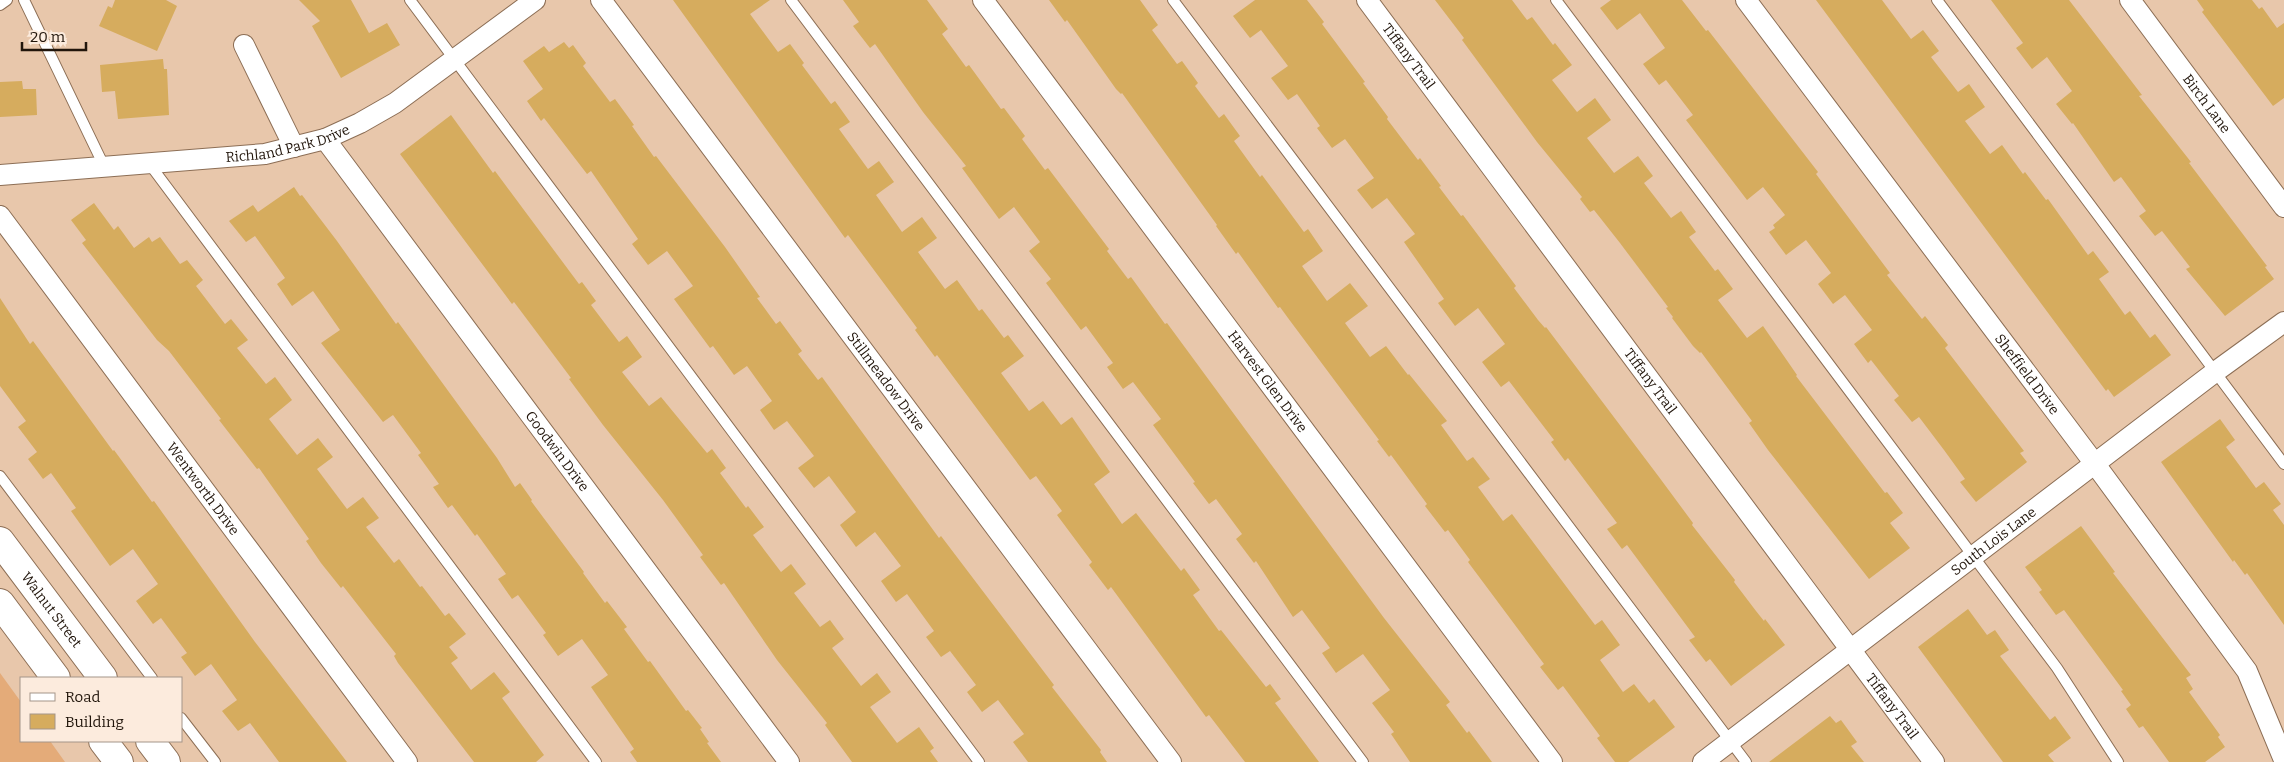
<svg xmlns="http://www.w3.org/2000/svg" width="2284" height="762" viewBox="0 0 2284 762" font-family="Bitter,serif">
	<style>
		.green { fill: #e4ab79 }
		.building { fill: #d6ac5e }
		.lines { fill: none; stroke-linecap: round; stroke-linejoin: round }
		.service-casing { stroke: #8c6e55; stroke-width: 12 }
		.minor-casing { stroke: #8c6e55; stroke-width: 22 }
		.secondary-casing { stroke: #8c6e55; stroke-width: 30 }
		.service { stroke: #fff; stroke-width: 10 }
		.minor { stroke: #fff; stroke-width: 20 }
		.secondary { stroke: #fff; stroke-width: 28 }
		.labels { text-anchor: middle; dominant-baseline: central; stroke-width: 4; stroke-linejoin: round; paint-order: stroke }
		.street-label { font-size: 14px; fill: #21150b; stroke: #fcebdd }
	</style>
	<rect width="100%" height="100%" fill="#e8c7ab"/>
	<path class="green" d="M 0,673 L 21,702 L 21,741 L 50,741 L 65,762 L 0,762 Z"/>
	<path class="building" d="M 115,0 L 166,0 L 177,6 L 157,51 L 99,26 L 108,6 L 112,8 Z
		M 299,0 L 351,0 L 369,33 L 387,23 L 400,45 L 341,78 L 312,26 L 320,21 Z
		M 673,0 L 770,0 L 750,14 L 778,52 L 790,44 L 804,63 L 802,65 L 831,104 L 835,101 L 850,122 L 839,129 L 868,169 L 879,161 L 894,182 L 876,195 L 902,232 L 922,217 L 937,238 L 918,252 L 945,289 L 957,280 L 979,311 L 982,309 L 1004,338 L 1008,335 L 1024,356 L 1001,373 L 1029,411 L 1043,401 L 1061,425 L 1072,417 L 1110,472 L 1094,484 L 1122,524 L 1136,513 L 1181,571 L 1184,568 L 1200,590 L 1193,595 L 1219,631 L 1221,630 L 1266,687 L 1270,684 L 1281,699 L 1275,703 L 1319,762 L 1245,762 L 1209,715 L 1206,717 L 1111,587 L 1108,590 L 1089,565 L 1092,562 L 1057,515 L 1062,511 L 1036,476 L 1030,480 L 937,355 L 935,357 L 915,330 L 917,328 L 848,235 L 845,238 Z
		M 843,0 L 927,0 L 948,29 L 942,34 L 966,67 L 969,65 L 1001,109 L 1004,108 L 1025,136 L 1022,139 L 1045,170 L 1048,168 L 1109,249 L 1107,251 L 1128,279 L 1131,277 L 1165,324 L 1167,323 L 1384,618 L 1450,702 L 1446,705 L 1467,733 L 1469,731 L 1492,762 L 1410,762 L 1391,734 L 1394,732 L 1372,703 L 1390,690 L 1363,654 L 1336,673 L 1322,653 L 1330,648 L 1302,610 L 1293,617 L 1256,561 L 1254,563 L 1236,539 L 1242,534 L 1216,499 L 1209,504 L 1193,483 L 1195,482 L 1153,425 L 1161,419 L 1133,382 L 1123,389 L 1107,367 L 1113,363 L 1086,326 L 1081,330 L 1046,283 L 1051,279 L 1029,251 L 1040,242 L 1014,207 L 999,219 L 962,168 L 966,166 L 923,112 L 875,44 L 870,48 L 853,26 L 859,22 Z
		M 1049,0 L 1140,0 L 1158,25 L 1152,30 L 1177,64 L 1182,61 L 1198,83 L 1195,86 L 1219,118 L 1224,114 L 1240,136 L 1234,141 L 1260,177 L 1262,175 L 1304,232 L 1308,229 L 1323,251 L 1302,266 L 1327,301 L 1350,283 L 1368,306 L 1345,323 L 1370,357 L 1386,346 L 1408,375 L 1409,374 L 1447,421 L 1441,425 L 1467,461 L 1473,457 L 1490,479 L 1478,487 L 1503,521 L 1512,514 L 1595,625 L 1602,620 L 1620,645 L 1600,660 L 1623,692 L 1634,684 L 1649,703 L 1654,699 L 1675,727 L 1628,762 L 1615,762 L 1597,738 L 1600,736 L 1563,686 L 1558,690 L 1540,667 L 1544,664 L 1468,562 L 1470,560 L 1448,530 L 1445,532 L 1425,506 L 1427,504 L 1391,455 L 1389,457 L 1377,441 L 1379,440 L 1288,318 L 1280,307 L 1278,308 L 1238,252 L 1236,254 L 1216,226 L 1217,225 L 1122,93 L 1121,94 L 1116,89 L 1067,20 L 1065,22 Z
		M 1255,0 L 1307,0 L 1324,22 L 1322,24 L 1365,82 L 1363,83 L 1388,117 L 1387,119 L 1418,160 L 1420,158 L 1441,186 L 1439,187 L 1461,216 L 1463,215 L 1516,286 L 1514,288 L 1538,320 L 1545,328 L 1546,327 L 1659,477 L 1693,523 L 1692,525 L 1735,580 L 1734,582 L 1756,611 L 1764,621 L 1765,619 L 1785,645 L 1731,686 L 1710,659 L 1706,662 L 1689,640 L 1695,637 L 1627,545 L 1622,549 L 1607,529 L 1617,523 L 1568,458 L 1565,461 L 1551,442 L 1554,440 L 1509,381 L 1501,387 L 1482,362 L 1505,344 L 1478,308 L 1455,326 L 1438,303 L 1444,299 L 1404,242 L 1415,234 L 1387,198 L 1372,209 L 1357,190 L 1374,178 L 1345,139 L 1332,148 L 1317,128 L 1320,126 L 1297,94 L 1288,100 L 1271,78 L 1288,66 L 1261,30 L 1250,38 L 1233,16 Z
		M 1435,0 L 1512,0 L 1527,20 L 1532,17 L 1553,45 L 1555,43 L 1572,65 L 1552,80 L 1577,112 L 1595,98 L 1611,120 L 1587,138 L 1614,173 L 1638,156 L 1653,176 L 1644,183 L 1671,218 L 1681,211 L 1696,232 L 1689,237 L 1715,271 L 1718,269 L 1733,289 L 1718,300 L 1747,338 L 1763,326 L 1797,375 L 1796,376 L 1885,493 L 1887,492 L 1903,513 L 1890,523 L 1910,548 L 1869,579 L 1768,450 L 1749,423 L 1752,421 L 1701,352 L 1700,353 L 1693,346 L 1672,318 L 1673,317 L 1666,308 L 1668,307 L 1620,243 L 1594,210 L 1590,212 L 1580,199 L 1582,197 L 1537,142 L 1462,40 L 1464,38 Z
		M 1611,0 L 1682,0 L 1706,31 L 1708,30 L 1818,172 L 1816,174 L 1890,273 L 1887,275 L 1922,319 L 1925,316 L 1948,345 L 1945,348 L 2024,451 L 2020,453 L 2027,462 L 1976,502 L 1960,482 L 1965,479 L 1944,450 L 1919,417 L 1912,422 L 1894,400 L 1899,396 L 1871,360 L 1868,363 L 1854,344 L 1872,330 L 1845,295 L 1833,304 L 1818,284 L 1831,273 L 1806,240 L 1786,255 L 1769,232 L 1775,228 L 1773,225 L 1785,215 L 1763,187 L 1747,200 L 1686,120 L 1693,115 L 1666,80 L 1659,85 L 1643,64 L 1665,48 L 1640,13 L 1617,30 L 1600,8 Z
		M 1816,0 L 1882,0 L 1911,39 L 1923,30 L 1939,51 L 1931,57 L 1958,92 L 1969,84 L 1985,107 L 1965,121 L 1990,154 L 2002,145 L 2023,174 L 2025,172 L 2046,200 L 2048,199 L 2088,255 L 2093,251 L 2109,272 L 2099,279 L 2125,315 L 2130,311 L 2150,338 L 2155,334 L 2171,355 L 2114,397 L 2108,389 L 2106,391 Z
		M 1991,0 L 2069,0 L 2142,95 L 2139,96 L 2191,162 L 2189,163 L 2267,266 L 2265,267 L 2274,279 L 2225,316 L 2186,269 L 2190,267 L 2162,231 L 2155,236 L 2139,216 L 2146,211 L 2121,177 L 2114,182 L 2073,123 L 2072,124 L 2056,104 L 2072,91 L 2047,57 L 2032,69 L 2016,48 L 2023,43 Z
		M 2197,0 L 2252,0 L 2259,9 L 2262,7 L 2277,28 L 2284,23 L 2284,98 L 2273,106 L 2202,12 L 2204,10 Z
		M 564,42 L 569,48 L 573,45 L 586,63 L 583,66 L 610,102 L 615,99 L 634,125 L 632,126 L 654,157 L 656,156 L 725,247 L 760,297 L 757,298 L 776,324 L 780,321 L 802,351 L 798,354 L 818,380 L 822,377 L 939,538 L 941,536 L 1054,685 L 1052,687 L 1101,750 L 1100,752 L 1107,762 L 1028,762 L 1013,742 L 1024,734 L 998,700 L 982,712 L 967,692 L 976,685 L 950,651 L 941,657 L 926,637 L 934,631 L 907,594 L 896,602 L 881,581 L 901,566 L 875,532 L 856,547 L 840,525 L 856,512 L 829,476 L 814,488 L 798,468 L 814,456 L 787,421 L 774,430 L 760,410 L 772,401 L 747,366 L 734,375 L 713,346 L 710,348 L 674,299 L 693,286 L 667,251 L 648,265 L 632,244 L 638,239 L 591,171 L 587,174 L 544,118 L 541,121 L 527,101 L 543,89 L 523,61 L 544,46 L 549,52 Z
		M 163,59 L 164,69 L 167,69 L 169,115 L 118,119 L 115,91 L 102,92 L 100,65 Z
		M 22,81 L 23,89 L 36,89 L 37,115 L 0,117 L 0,82 Z
		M 451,115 L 493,173 L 495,171 L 579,284 L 582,282 L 596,301 L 591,305 L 619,342 L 627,336 L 642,357 L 622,372 L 649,406 L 661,397 L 707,453 L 712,449 L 726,468 L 720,473 L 746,508 L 748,506 L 764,527 L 753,535 L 781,572 L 791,564 L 806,584 L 794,593 L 820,627 L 830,620 L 844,639 L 832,648 L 861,686 L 877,673 L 891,692 L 870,707 L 897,743 L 919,727 L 934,748 L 930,751 L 938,762 L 852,762 L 825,725 L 827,723 L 777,660 L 724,583 L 721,585 L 700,557 L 703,555 L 663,500 L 603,425 L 569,379 L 571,378 L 514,302 L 512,304 L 400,154 Z
		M 294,187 L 300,196 L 302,195 L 337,241 L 396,324 L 398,322 L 497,458 L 515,487 L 520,483 L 532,500 L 531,501 L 584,572 L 583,573 L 605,603 L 607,601 L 627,627 L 624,629 L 648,662 L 650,661 L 686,711 L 688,710 L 702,728 L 700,729 L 709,742 L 707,743 L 721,762 L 637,762 L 630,752 L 634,749 L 591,687 L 608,675 L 582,639 L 558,656 L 543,635 L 546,633 L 518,595 L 512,599 L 498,579 L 506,574 L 477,534 L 475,536 L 452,505 L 448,508 L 433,487 L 439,484 L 418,455 L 421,453 L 393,415 L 383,422 L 321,343 L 340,330 L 313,291 L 292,306 L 277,284 L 285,278 L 255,236 L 246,242 L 229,221 L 253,205 L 258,212 Z
		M 94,203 L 114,230 L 118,226 L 134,248 L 149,237 L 152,242 L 160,237 L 180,264 L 187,260 L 203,280 L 196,286 L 225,324 L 231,319 L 248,340 L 237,348 L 266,384 L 275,377 L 292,400 L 269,419 L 297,455 L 318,438 L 333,457 L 317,469 L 347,509 L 363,497 L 379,518 L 366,527 L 394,563 L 399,559 L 420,587 L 422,586 L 445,616 L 449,613 L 466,634 L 449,647 L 458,658 L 451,663 L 471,690 L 494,672 L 510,692 L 502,698 L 544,755 L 536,762 L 474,762 L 398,663 L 394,656 L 396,654 L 343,586 L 341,588 L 321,563 L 306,541 L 309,539 L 259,468 L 257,469 L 219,420 L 221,419 L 169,351 L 157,340 L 82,243 L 86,240 L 71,220 Z
		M 0,298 L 30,344 L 33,341 L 113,451 L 114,450 L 152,502 L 154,501 L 255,642 L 347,762 L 279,762 L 250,723 L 238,731 L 222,711 L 237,700 L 211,664 L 195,676 L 181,657 L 187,653 L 161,618 L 153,624 L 136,601 L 158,584 L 133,549 L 110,566 L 71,511 L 76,508 L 51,473 L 43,479 L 28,459 L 37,452 L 18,427 L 26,421 L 0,386 Z
		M 2220,419 L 2235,440 L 2226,447 L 2256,488 L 2264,482 L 2281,504 L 2273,510 L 2284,525 L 2284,625 L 2247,573 L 2245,575 L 2234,560 L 2233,562 L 2161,462 Z
		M 2081,526 L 2115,572 L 2113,573 L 2191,675 L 2186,678 L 2193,689 L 2189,692 L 2220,735 L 2218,737 L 2225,747 L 2205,762 L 2169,762 L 2143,726 L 2139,728 L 2126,709 L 2131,705 L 2121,691 L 2123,690 L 2064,610 L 2056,615 L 2039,592 L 2042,590 L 2025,567 Z
		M 1968,609 L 1987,635 L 1995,630 L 2009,650 L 2000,656 L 2050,720 L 2055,716 L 2071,738 L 2048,755 L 2054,762 L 2003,762 L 1918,647 Z
		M 1830,716 L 1836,723 L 1841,720 L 1857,742 L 1851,746 L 1864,762 L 1769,762 Z"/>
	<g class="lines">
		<g class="service-casing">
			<path id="service" d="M 24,0 L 104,166
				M 410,0 L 979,762
				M 791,0 L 1363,762
				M 1173,0 L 1746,762
				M 1556,0 L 2057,668 L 2118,762
				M 1937,0 L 2284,464
				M 0,5 L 7,0
				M 148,162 L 596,762
				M 0,476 L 152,678
				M 181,718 L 215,762"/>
		</g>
		<g class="minor-casing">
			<g id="minor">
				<path id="s1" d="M 601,0 L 1171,762"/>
				<path id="s2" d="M 983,0 L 1552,762"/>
				<path id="s3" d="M 1367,0 L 1934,762"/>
				<path id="s4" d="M 1746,0 L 2095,464 L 2247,671 L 2284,760"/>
				<path id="s5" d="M 2130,0 L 2284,207"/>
				<path d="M 244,45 L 294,147"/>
				<path id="s6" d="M 325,139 L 789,762"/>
				<path id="s7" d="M 0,175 L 265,154 L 325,139 L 360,123 L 395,103 L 535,0"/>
				<path id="s8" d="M 0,216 L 407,762"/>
				<path id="s9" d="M 1703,762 L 2215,372 L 2284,322"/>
			</g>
		</g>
		<g class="secondary-casing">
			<g id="secondary">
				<path id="s10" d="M 0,541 L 103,678"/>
				<path d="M 0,603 L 56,678"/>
				<path d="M 103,741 L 119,762"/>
				<path d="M 150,741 L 166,762"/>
			</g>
		</g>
		<use href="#service" class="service"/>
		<use href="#minor" class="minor"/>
		<use href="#secondary" class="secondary"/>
	</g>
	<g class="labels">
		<g class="street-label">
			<text stroke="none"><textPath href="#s3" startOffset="70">Tiffany Trail</textPath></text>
			<text stroke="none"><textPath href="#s5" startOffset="129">Birch Lane</textPath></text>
			<text stroke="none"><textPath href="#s7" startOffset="290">Richland Park Drive</textPath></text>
			<text stroke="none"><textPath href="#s4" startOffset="468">Sheffield Drive</textPath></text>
			<text stroke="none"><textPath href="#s1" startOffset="476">Stillmeadow Drive</textPath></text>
			<text stroke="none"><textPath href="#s2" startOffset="476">Harvest Glen Drive</textPath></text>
			<text stroke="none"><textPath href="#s3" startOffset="475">Tiffany Trail</textPath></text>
			<text stroke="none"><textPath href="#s6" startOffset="389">Goodwin Drive</textPath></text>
			<text stroke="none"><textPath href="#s8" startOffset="340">Wentworth Drive</textPath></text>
			<text stroke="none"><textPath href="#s9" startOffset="365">South Lois Lane</textPath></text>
			<text stroke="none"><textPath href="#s10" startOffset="86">Walnut Street</textPath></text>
			<text stroke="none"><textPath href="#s3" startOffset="880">Tiffany Trail</textPath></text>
		</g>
	</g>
	<rect x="20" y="677" width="162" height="65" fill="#fcebdd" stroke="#a49589"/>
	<rect x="30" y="693" width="25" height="8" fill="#ffffff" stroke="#a49589"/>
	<text x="65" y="702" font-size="15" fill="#21150b">Road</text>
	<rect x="30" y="714" width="25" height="15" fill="#d6ac5e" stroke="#a49589"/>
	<text x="65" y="727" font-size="15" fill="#21150b">Building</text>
	<path d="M22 42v8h64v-8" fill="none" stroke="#21150b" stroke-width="2.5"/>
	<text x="30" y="42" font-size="15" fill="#21150b" stroke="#fcebdd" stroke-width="4" paint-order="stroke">20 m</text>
</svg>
